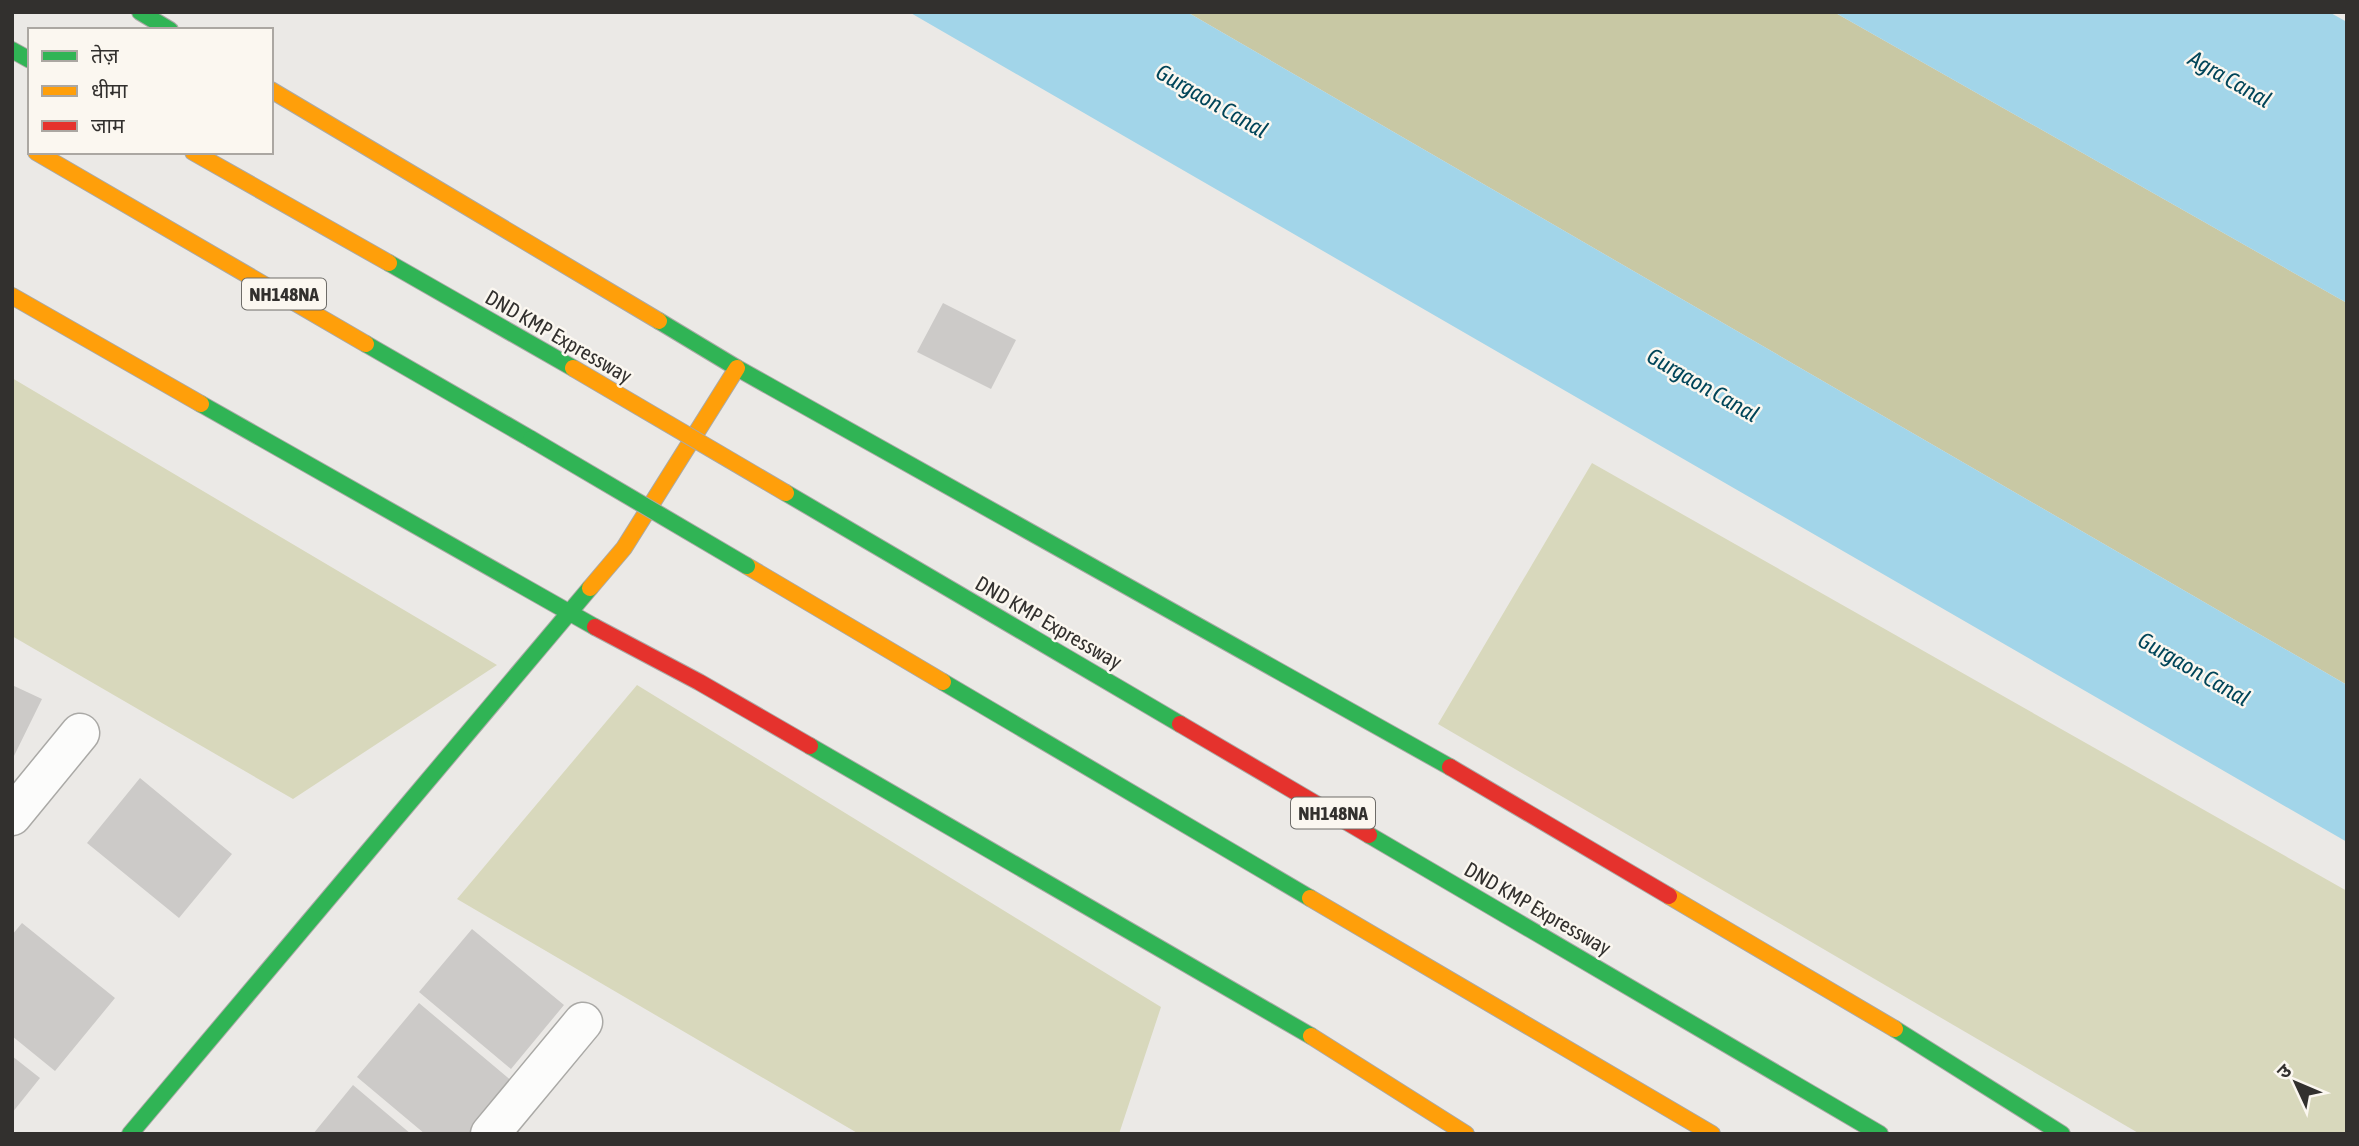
<svg xmlns="http://www.w3.org/2000/svg" width="2359" height="1146" viewBox="0 0 2359 1146" font-family="'Asap Condensed','Noto Sans Devanagari',sans-serif">
	<style>
		.green { fill: #d8d8bc }
		.forest { fill: #c8c8a4 }
		.water { fill: #a2d5e9 }
		.building { fill: #cccac8 }
		.lines { fill: none; stroke-linecap: round; stroke-linejoin: round }
		.street-casing { stroke: #aaa9a6; stroke-width: 41 }
		.fast-casing { stroke: #aaa9a6; stroke-width: 18 }
		.slow-casing { stroke: #aaa9a6; stroke-width: 18 }
		.jam-casing { stroke: #aaa9a6; stroke-width: 18 }
		.street { stroke: #fcfcfb; stroke-width: 38 }
		.fast { stroke: #30b455; stroke-width: 16 }
		.slow { stroke: #ff9f0a; stroke-width: 16 }
		.jam { stroke: #e5322d; stroke-width: 16 }
		.fast-bridge-casing { stroke: #aaa9a6; stroke-width: 18; stroke-linecap: butt }
		.slow-bridge-casing { stroke: #aaa9a6; stroke-width: 18; stroke-linecap: butt }
		.fast-bridge { stroke: #30b455; stroke-width: 16 }
		.slow-bridge { stroke: #ff9f0a; stroke-width: 16 }
		.labels { text-anchor: middle; dominant-baseline: central; stroke-width: 5; stroke-linejoin: round; paint-order: stroke }
		.shield { fill: #fbf7f0; stroke: #6e6c68; stroke-width: 2 }
		.shield-label { font-size: 19px; font-weight: bold; fill: #32302e }
		.street-label { font-size: 21px; fill: #32302e; stroke: #fbf7f0 }
		.water-label { font-size: 23px; font-style: italic; fill: #014559; stroke: #fbf7f0 }
	</style>
	<rect width="100%" height="100%" fill="#ebe9e6"/>
	<path class="green" d="M 12,378 L 497,665 L 293,799 L 12,636 Z
		M 1592,463 L 2347,891 L 2347,1134 L 2140,1134 L 1438,724 Z
		M 637,685 L 1161,1007 L 1119,1134 L 859,1134 L 457,899 Z"/>
	<path class="forest" d="M 1187,12 L 1834,12 L 2347,303 L 2347,685 Z"/>
	<path class="water" d="M 909,12 L 1187,12 L 2347,685 L 2347,842 Z
		M 1834,12 L 2329,12 L 2347,22 L 2347,303 Z"/>
	<path class="building" d="M 943,303 L 1016,340 L 991,389 L 917,352 Z
		M 12,685 L 42,699 L 12,760 Z
		M 140,778 L 232,854 L 179,918 L 87,843 Z
		M 22,923 L 115,998 L 55,1071 L 12,1036 L 12,935 Z
		M 472,929 L 564,1005 L 511,1069 L 419,992 Z
		M 419,1003 L 520,1088 L 481,1134 L 425,1134 L 357,1077 Z
		M 12,1056 L 40,1078 L 12,1113 Z
		M 353,1085 L 411,1134 L 313,1134 Z"/>
	<g class="lines">
		<g class="street-casing">
			<path id="street" d="M 12,816 L 80,733
				M 490,1134 L 583,1022"/>
		</g>
		<g class="fast-casing">
			<path id="fast" d="M 140,12 L 170,30
				M 12,50 L 30,60
				M 389,263 L 573,368
				M 659,321 L 737,368 L 1450,767
				M 366,344 L 531,439
				M 201,404 L 595,627
				M 786,493 L 1180,724
				M 943,682 L 1310,898
				M 810,746 L 1311,1036
				M 1369,835 L 1880,1134
				M 1895,1029 L 2062,1134
				M 130,1134 L 590,588"/>
		</g>
		<g class="slow-casing">
			<path id="slow" d="M 271,90 L 659,321
				M 36,152 L 366,344
				M 193,152 L 389,263
				M 12,296 L 201,404
				M 747,566 L 943,682
				M 590,588 L 624,548 L 737,368
				M 1669,896 L 1895,1029
				M 1310,898 L 1712,1134
				M 1311,1036 L 1466,1134"/>
		</g>
		<g class="jam-casing">
			<path id="jam" d="M 595,627 L 699,682 L 810,746
				M 1180,724 L 1369,835
				M 1450,767 L 1669,896"/>
		</g>
		<use href="#street" class="street"/>
		<use href="#fast" class="fast"/>
		<use href="#slow" class="slow"/>
		<use href="#jam" class="jam"/>
		<g class="fast-bridge-casing">
			<path id="fast-bridge" d="M 531,439 L 747,566"/>
		</g>
		<g class="slow-bridge-casing">
			<path id="slow-bridge" d="M 573,368 L 786,493"/>
		</g>
		<use href="#fast-bridge" class="fast-bridge"/>
		<use href="#slow-bridge" class="slow-bridge"/>
	</g>
	<g class="labels">
		<g class="shield">
			<rect x="242" y="278.5" width="84" height="31" rx="5"/>
			<rect x="1291" y="797.5" width="84" height="31" rx="5"/>
		</g>
		<g class="shield-label">
			<text x="284" y="294">NH148NA</text>
			<text x="1333" y="813">NH148NA</text>
		</g>
		<g class="street-label">
			<text transform="translate(559 336) rotate(30)">DND KMP Expressway</text>
			<text transform="translate(1049 622) rotate(30)">DND KMP Expressway</text>
			<text transform="translate(1538 908) rotate(30)">DND KMP Expressway</text>
		</g>
		<g class="water-label">
			<text transform="translate(2230 79) rotate(30)">Agra Canal</text>
			<text transform="translate(1212 101) rotate(30)">Gurgaon Canal</text>
			<text transform="translate(1703 385) rotate(30)">Gurgaon Canal</text>
			<text transform="translate(2194 669) rotate(30)">Gurgaon Canal</text>
		</g>
	</g>
	<rect width="2359" height="1146" fill="none" stroke="#32302e" stroke-width="28"/>
	<rect x="28" y="28" width="245" height="126" fill="#fbf7f0" stroke="#aba7a2" stroke-width="2"/>
	<rect x="42" y="51" width="35" height="10" fill="#30b455" stroke="#aba7a2" stroke-width="2"/>
	<text x="91" y="63" font-size="21" fill="#32302e">तेज़</text>
	<rect x="42" y="86" width="35" height="10" fill="#ff9f0a" stroke="#aba7a2" stroke-width="2"/>
	<text x="91" y="98" font-size="21" fill="#32302e">धीमा</text>
	<rect x="42" y="121" width="35" height="10" fill="#e5322d" stroke="#aba7a2" stroke-width="2"/>
	<text x="91" y="133" font-size="21" fill="#32302e">जाम</text>
	<g transform="translate(2296 1083) rotate(314)" stroke="#fbf7f0" stroke-width="5" paint-order="stroke">
	<path d="M0-5L12 26L0 18L-12 26Z" fill="#32302e"/>
	<text y="-10" font-size="19" font-weight="bold" text-anchor="middle" fill="#32302e">उ</text>
	</g>
</svg>
